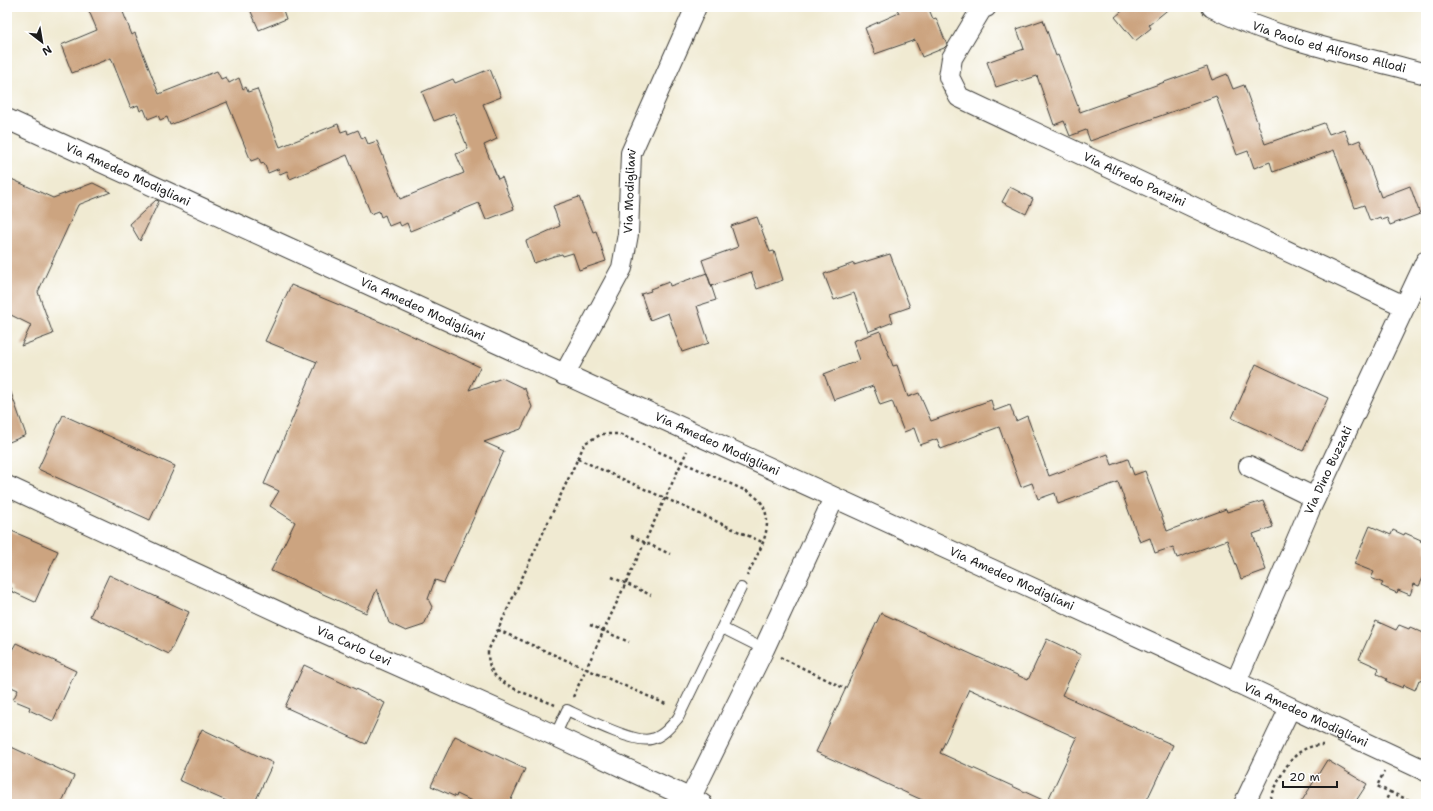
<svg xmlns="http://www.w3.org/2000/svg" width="1433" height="811" viewBox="0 0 1433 811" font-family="'Shantell Sans',sans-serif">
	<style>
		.building { fill: #cca480; fill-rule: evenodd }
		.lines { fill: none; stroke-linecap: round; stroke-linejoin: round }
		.service-casing { stroke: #3c3b37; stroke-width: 12 }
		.minor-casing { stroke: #3c3b37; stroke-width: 22 }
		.path { stroke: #3c3b37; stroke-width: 2.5; stroke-dasharray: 3 3; stroke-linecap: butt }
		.service { stroke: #fff; stroke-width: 10 }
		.minor { stroke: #fff; stroke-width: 20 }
		.labels { text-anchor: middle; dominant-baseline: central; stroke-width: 4; stroke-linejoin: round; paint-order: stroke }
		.street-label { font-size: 12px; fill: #1c1c1c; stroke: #fff }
	</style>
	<rect width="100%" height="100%" fill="#fff"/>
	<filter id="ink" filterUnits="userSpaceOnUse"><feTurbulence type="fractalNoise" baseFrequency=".025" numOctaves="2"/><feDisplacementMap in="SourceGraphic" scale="8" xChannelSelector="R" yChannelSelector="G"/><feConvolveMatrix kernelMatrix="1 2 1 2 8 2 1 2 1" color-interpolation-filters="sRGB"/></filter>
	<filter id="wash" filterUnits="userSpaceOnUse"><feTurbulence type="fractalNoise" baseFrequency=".012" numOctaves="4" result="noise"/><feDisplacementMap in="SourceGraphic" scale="16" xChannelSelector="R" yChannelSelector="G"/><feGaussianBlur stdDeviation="0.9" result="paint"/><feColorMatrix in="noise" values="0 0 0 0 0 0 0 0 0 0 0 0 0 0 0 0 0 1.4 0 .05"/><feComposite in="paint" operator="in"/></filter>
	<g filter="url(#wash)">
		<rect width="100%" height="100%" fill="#f0ead2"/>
		<g id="blocks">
			<path class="building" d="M 99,7 L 121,7 L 132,35 L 135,33 L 159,94 L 217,71 L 221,79 L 226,77 L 229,83 L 239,78 L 243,89 L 246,87 L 248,92 L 257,89 L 280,147 L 338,124 L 341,132 L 347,130 L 348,134 L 358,130 L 362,139 L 365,137 L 368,144 L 377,141 L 400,199 L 464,173 L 456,154 L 468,149 L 454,113 L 434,121 L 422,92 L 453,79 L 455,83 L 490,69 L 501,97 L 483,104 L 497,139 L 484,145 L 498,179 L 502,177 L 514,209 L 486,220 L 479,203 L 410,231 L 407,223 L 401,226 L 399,222 L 389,226 L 385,215 L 381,217 L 379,211 L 371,214 L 347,155 L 290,179 L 287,171 L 280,174 L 278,169 L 268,173 L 264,163 L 261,164 L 259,158 L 251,161 L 227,102 L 170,125 L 167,117 L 160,120 L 158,115 L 148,119 L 144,109 L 140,111 L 138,105 L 131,108 L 111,58 L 72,73 L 61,45 L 97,30 L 89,11 Z
				M 249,7 L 282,7 L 286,19 L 259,30 Z
				M 896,7 L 928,7 L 933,19 L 936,18 L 947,45 L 944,48 L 922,57 L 915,40 L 875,54 L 865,28 L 899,13 Z
				M 1127,7 L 1171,7 L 1149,25 L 1151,28 L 1135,41 L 1115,17 Z
				M 1043,20 L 1056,56 L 1058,55 L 1080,112 L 1207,67 L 1212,80 L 1227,74 L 1233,89 L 1244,85 L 1265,144 L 1324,123 L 1329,134 L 1344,129 L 1350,144 L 1360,140 L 1381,197 L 1410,186 L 1420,214 L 1390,225 L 1387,218 L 1381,220 L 1380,217 L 1370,221 L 1364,205 L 1355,208 L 1334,150 L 1273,172 L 1270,162 L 1254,168 L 1248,151 L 1237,155 L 1216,96 L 1090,141 L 1086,130 L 1070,136 L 1064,121 L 1054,125 L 1037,76 L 1018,82 L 1017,80 L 996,87 L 987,62 L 1024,49 L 1017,29 Z
				M 7,177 L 53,198 L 93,183 L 111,192 L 78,205 L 38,292 L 53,334 L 21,346 L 31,325 L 7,313 Z
				M 1010,187 L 1033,199 L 1026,214 L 1002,202 Z
				M 579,197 L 593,232 L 596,231 L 606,261 L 579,270 L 573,253 L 563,256 L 562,254 L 554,256 L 534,263 L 526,241 L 560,226 L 553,206 Z
				M 156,200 L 159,201 L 140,241 L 130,224 Z
				M 757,217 L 770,252 L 774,251 L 783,280 L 757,289 L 751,272 L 711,286 L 702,260 L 738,247 L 731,226 Z
				M 890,254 L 910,307 L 890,314 L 893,322 L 868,332 L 854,293 L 834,300 L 824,274 L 854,263 L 854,265 Z
				M 707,273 L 716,300 L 697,306 L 709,343 L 682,352 L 668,313 L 650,320 L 641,294 L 651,291 L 650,289 L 669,282 L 670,286 Z
				M 291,285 L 395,328 L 480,367 L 469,390 L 502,378 L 525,389 L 532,407 L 521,429 L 484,442 L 504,451 L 444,583 L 435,580 L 428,599 L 432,607 L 424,625 L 406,631 L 389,623 L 377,589 L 366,613 L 271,571 L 295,522 L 270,506 L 279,491 L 264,484 L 317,362 L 265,341 Z
				M 880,331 L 893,366 L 897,365 L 908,397 L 919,393 L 931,421 L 991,400 L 994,411 L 1010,405 L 1016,421 L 1027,416 L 1049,476 L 1108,454 L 1112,465 L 1128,459 L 1134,475 L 1145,471 L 1167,531 L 1226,509 L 1227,512 L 1263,501 L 1273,527 L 1253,534 L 1266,570 L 1241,579 L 1227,540 L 1177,558 L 1173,547 L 1155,553 L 1150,538 L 1140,542 L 1118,482 L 1058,504 L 1055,493 L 1038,499 L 1032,483 L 1021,487 L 999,427 L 941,449 L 937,439 L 920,445 L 914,428 L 904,432 L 892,401 L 880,405 L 873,386 L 834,400 L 824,374 L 860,360 L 853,341 Z
				M 1256,364 L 1328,398 L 1303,451 L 1232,418 Z
				M 7,387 L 9,387 L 26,435 L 7,443 Z
				M 63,415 L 175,466 L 150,520 L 38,469 Z
				M 1370,526 L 1391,535 L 1393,530 L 1404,535 L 1405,533 L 1421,540 L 1420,541 L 1426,544 L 1426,572 L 1419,586 L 1414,584 L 1410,595 L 1398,590 L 1397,593 L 1381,586 L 1383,583 L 1371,578 L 1374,572 L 1354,564 Z
				M 7,529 L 58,551 L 35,602 L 11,591 L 12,588 L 7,585 Z
				M 109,575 L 189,612 L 169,654 L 90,616 Z
				M 881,613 L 1028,680 L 1047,639 L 1081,655 L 1062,695 L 1173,745 L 1145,804 L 931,804 L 816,752 ZM 969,689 L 1077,738 L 1047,802 L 940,753 Z
				M 1376,621 L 1396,630 L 1399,625 L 1409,629 L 1410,627 L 1426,634 L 1426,683 L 1419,680 L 1415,690 L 1404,685 L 1403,688 L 1386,681 L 1387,679 L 1377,674 L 1379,668 L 1359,659 Z
				M 16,643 L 76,671 L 53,721 L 29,710 L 30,707 L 13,700 L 18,690 L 7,685 L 7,650 L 11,652 Z
				M 304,665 L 385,703 L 366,744 L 285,707 Z
				M 202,729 L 273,763 L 254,804 L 233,804 L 179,780 Z
				M 455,736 L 525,769 L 509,804 L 478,804 L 457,794 L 456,797 L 431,786 Z
				M 7,745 L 74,776 L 61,804 L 7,804 Z
				M 1327,760 L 1367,784 L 1354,804 L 1300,804 Z"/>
		</g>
	</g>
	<g filter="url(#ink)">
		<use href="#blocks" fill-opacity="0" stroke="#3c3b37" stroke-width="1"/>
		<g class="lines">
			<g class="service-casing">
				<path id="service" d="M 722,628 L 764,649
					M 555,736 L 567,710 C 584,718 635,744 651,739 C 662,737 671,726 678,718 L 741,588"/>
			</g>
			<g class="minor-casing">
				<g id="minor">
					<path id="s1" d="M 986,7 L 982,8 L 952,58 L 949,77 L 959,97 L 1404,306"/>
					<path id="s2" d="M 1212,7 C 1277,40 1356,55 1426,74"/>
					<path id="s3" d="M 7,119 L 1170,651 L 1426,771"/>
					<path id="s4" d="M 564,375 L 622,268 L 628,234 L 631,153 L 696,7"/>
					<path d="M 1249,466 L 1315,498"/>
					<path id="s5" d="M 7,486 L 309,626 L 534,726 L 702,804"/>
					<path id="s6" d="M 1236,682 L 1310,509 L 1426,261"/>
					<path d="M 690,799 L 764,649 L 834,498"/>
					<path d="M 1244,804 L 1290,708"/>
				</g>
			</g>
			<path class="path" d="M 578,459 L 762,542
				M 631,536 L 670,554
				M 612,577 L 651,595
				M 590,625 L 629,642
				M 498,630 L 668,705
				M 780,657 L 846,689
				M 573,697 L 687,451
				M 555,705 C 539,698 504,688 494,674 C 489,667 488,660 488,651 L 585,443 L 602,434 L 619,434 L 751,493 C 754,496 760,500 762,504 C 776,528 757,554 747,576
				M 1390,792 L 1418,804
				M 1268,804 C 1280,778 1290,745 1323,745
				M 1384,804 L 1390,792 L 1377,786 L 1384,772"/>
			<use href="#service" class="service"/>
			<use href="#minor" class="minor"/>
		</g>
	</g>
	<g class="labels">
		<g class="street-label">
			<text stroke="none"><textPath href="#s2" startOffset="124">Via Paolo ed Alfonso Allodi</textPath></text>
			<text stroke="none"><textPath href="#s3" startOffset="133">Via Amedeo Modigliani</textPath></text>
			<text stroke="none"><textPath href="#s1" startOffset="298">Via Alfredo Panzini</textPath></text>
			<text stroke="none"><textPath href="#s4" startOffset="199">Via Modigliani</textPath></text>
			<text stroke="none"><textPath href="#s3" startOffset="457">Via Amedeo Modigliani</textPath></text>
			<text stroke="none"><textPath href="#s3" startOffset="781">Via Amedeo Modigliani</textPath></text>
			<text stroke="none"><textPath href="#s6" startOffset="231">Via Dino Buzzati</textPath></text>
			<text stroke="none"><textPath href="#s3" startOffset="1105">Via Amedeo Modigliani</textPath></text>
			<text stroke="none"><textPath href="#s5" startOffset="382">Via Carlo Levi</textPath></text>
			<text stroke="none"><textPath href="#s3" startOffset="1429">Via Amedeo Modigliani</textPath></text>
		</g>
	</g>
	<rect width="1433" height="811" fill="none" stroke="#fff" stroke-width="24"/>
	<g transform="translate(42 42) rotate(149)" stroke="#ffffff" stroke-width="3" paint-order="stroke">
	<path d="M0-3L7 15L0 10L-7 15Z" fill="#1c1c1c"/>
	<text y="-6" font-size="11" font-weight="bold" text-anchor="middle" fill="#1c1c1c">N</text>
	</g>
	<path d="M1283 781v6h54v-6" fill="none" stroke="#1c1c1c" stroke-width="2"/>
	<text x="1289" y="781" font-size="12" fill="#1c1c1c" stroke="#ffffff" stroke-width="3" paint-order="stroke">20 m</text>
</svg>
